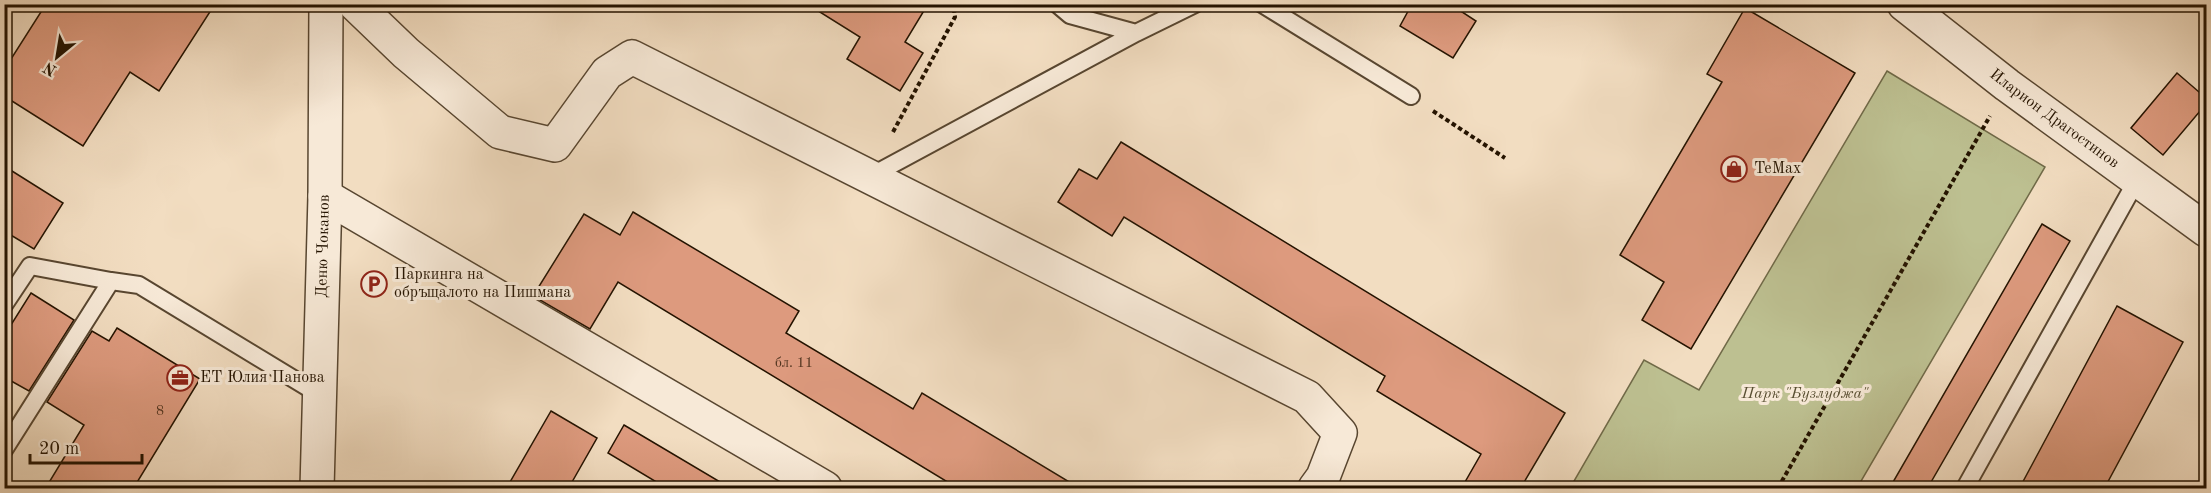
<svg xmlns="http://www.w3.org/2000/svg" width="2211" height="493" viewBox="0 0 2211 493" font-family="'Old Standard TT',serif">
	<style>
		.green { fill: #bdc091; stroke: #706a48; stroke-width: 1.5 }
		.building { fill: #dd9a7e; stroke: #241300; stroke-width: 1.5 }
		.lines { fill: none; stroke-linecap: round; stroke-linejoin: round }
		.lane-casing { stroke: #584630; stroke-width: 20 }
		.street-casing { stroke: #584630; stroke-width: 36 }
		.path { stroke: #241300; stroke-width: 4; stroke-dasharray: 4.5 3; stroke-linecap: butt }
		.lane { stroke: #f7e9d7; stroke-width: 16 }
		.street { stroke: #f7e9d7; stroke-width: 33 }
		.labels { text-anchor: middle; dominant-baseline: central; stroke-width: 6; stroke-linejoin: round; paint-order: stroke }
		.number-label { font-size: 14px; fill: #523520 }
		.street-label { font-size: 16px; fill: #241300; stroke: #f7e9d7 }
		.poi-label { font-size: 16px; fill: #241300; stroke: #f7e9d7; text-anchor: start }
		.park-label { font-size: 16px; font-style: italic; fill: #5a5033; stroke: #f7e9d7 }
	</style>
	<rect width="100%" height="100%" fill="#f2ddc1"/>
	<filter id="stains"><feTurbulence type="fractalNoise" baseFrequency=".00333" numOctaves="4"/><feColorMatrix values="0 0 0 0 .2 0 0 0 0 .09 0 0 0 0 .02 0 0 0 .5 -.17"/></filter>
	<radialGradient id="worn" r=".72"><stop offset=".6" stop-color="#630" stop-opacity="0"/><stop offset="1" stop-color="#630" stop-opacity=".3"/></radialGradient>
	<path class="green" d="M 1887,71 L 2045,167 L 1857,488 L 1570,488 L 1644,360 L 1699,390 Z"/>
	<path class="building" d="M 46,4 L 215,4 L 159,91 L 130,72 L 83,146 L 4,96 L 4,70 Z
		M 807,4 L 928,4 L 905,42 L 923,53 L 900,91 L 847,59 L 860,37 Z
		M 1412,4 L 1450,4 L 1476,21 L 1453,58 L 1400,26 Z
		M 1745,8 L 1855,73 L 1691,349 L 1642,320 L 1664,282 L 1620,255 L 1722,82 L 1707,74 Z
		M 2177,73 L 2206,98 L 2206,104 L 2163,155 L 2131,128 Z
		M 1121,142 L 1565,413 L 1520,489 L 1461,489 L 1481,454 L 1377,391 L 1385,376 L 1124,217 L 1112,236 L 1058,202 L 1079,169 L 1097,179 Z
		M 4,166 L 63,203 L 34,249 L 4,231 Z
		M 633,212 L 799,311 L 786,333 L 913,409 L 922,393 L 1081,489 L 959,489 L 618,282 L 590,329 L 533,296 L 584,214 L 620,235 Z
		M 2042,224 L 2070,241 L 1927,489 L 1889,489 Z
		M 31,293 L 74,320 L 29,391 L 4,377 L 4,336 Z
		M 2117,306 L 2183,342 L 2104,489 L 2019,489 Z
		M 117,328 L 200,379 L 133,489 L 45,489 L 84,425 L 47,402 L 92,331 L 109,341 Z
		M 551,411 L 597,438 L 568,489 L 506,489 Z
		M 624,425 L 732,489 L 668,489 L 608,453 Z"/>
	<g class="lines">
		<g class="lane-casing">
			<path id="lane" d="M 1057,4 L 1070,15 L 1136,33
				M 1262,4 L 1411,96
				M 869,177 L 1136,33 L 1195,4
				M 4,305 L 30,266 L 111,281
				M 4,450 L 111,281 L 139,285 L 320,395
				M 1965,488 L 2138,178"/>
		</g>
		<g class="street-casing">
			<g id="street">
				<path d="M 355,4 L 406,53 L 500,132 L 555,145 L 607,73 L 632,57 L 1307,397 L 1340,433 L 1323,477 L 1315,488"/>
				<path id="s1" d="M 1904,4 L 2007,85 L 2206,230"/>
				<path d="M 325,196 L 825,488"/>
				<path id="s2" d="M 317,488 L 325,196 L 326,4"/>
			</g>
		</g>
		<path class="path" d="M 1433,111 L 1505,158
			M 893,132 L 955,17 L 953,4
			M 1778,488 L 1990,116"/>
		<use href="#lane" class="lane"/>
		<use href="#street" class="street"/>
	</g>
	<defs>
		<g id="shop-ring" transform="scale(1.35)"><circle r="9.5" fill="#f7e9d7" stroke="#8f2418" stroke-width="1.5"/><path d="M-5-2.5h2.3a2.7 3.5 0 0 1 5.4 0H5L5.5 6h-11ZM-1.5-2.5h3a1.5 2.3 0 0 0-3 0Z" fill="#8f2418"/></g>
		<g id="parking-ring" transform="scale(1.35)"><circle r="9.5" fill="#f7e9d7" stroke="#8f2418" stroke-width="1.5"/><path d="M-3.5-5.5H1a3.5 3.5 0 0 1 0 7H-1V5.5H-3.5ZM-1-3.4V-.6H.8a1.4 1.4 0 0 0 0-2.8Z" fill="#8f2418"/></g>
		<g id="office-ring" transform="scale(1.35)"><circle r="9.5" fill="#f7e9d7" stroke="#8f2418" stroke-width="1.5"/><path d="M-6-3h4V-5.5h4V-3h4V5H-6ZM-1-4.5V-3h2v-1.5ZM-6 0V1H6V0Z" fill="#8f2418"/></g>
	</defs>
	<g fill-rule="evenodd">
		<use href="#shop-ring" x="1734" y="169"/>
		<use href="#parking-ring" x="374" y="284"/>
		<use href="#office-ring" x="180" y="378"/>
	</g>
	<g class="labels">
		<g class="number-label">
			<text x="794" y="363">бл. 11</text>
			<text x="160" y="411">8</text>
		</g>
		<g class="street-label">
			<text stroke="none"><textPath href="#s1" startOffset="189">Иларион Драгостинов</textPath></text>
			<text stroke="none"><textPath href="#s2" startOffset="242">Деню Чоканов</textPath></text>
		</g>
		<g class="poi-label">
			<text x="1754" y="169">TeMax</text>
			<text x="394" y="275">Паркинга на<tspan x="394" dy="18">обръщалото на Пишмана</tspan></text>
			<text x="200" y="378">ЕТ Юлия Панова</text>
		</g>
		<g class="park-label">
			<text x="1805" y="394">Парк "Бузлуджа"</text>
		</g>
	</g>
	<rect width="2211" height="493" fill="none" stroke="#f2ddc1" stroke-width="24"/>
	<rect x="6" y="6" width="2199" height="481" fill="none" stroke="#241300" stroke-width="3"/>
	<rect x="12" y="12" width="2187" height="469" fill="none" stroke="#241300" stroke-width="1.5"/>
	<g transform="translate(57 57) rotate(210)" stroke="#f7e9d7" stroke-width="4.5" paint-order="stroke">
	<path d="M0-4.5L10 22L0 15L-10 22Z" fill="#241300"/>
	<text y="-9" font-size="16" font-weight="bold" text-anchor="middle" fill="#241300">N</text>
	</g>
	<path d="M30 454v9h112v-9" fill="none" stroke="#241300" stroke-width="3"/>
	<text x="39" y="454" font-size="18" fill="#241300" stroke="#f7e9d7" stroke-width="4.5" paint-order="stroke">20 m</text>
	<rect width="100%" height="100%" filter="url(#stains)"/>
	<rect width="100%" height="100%" fill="url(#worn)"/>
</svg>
